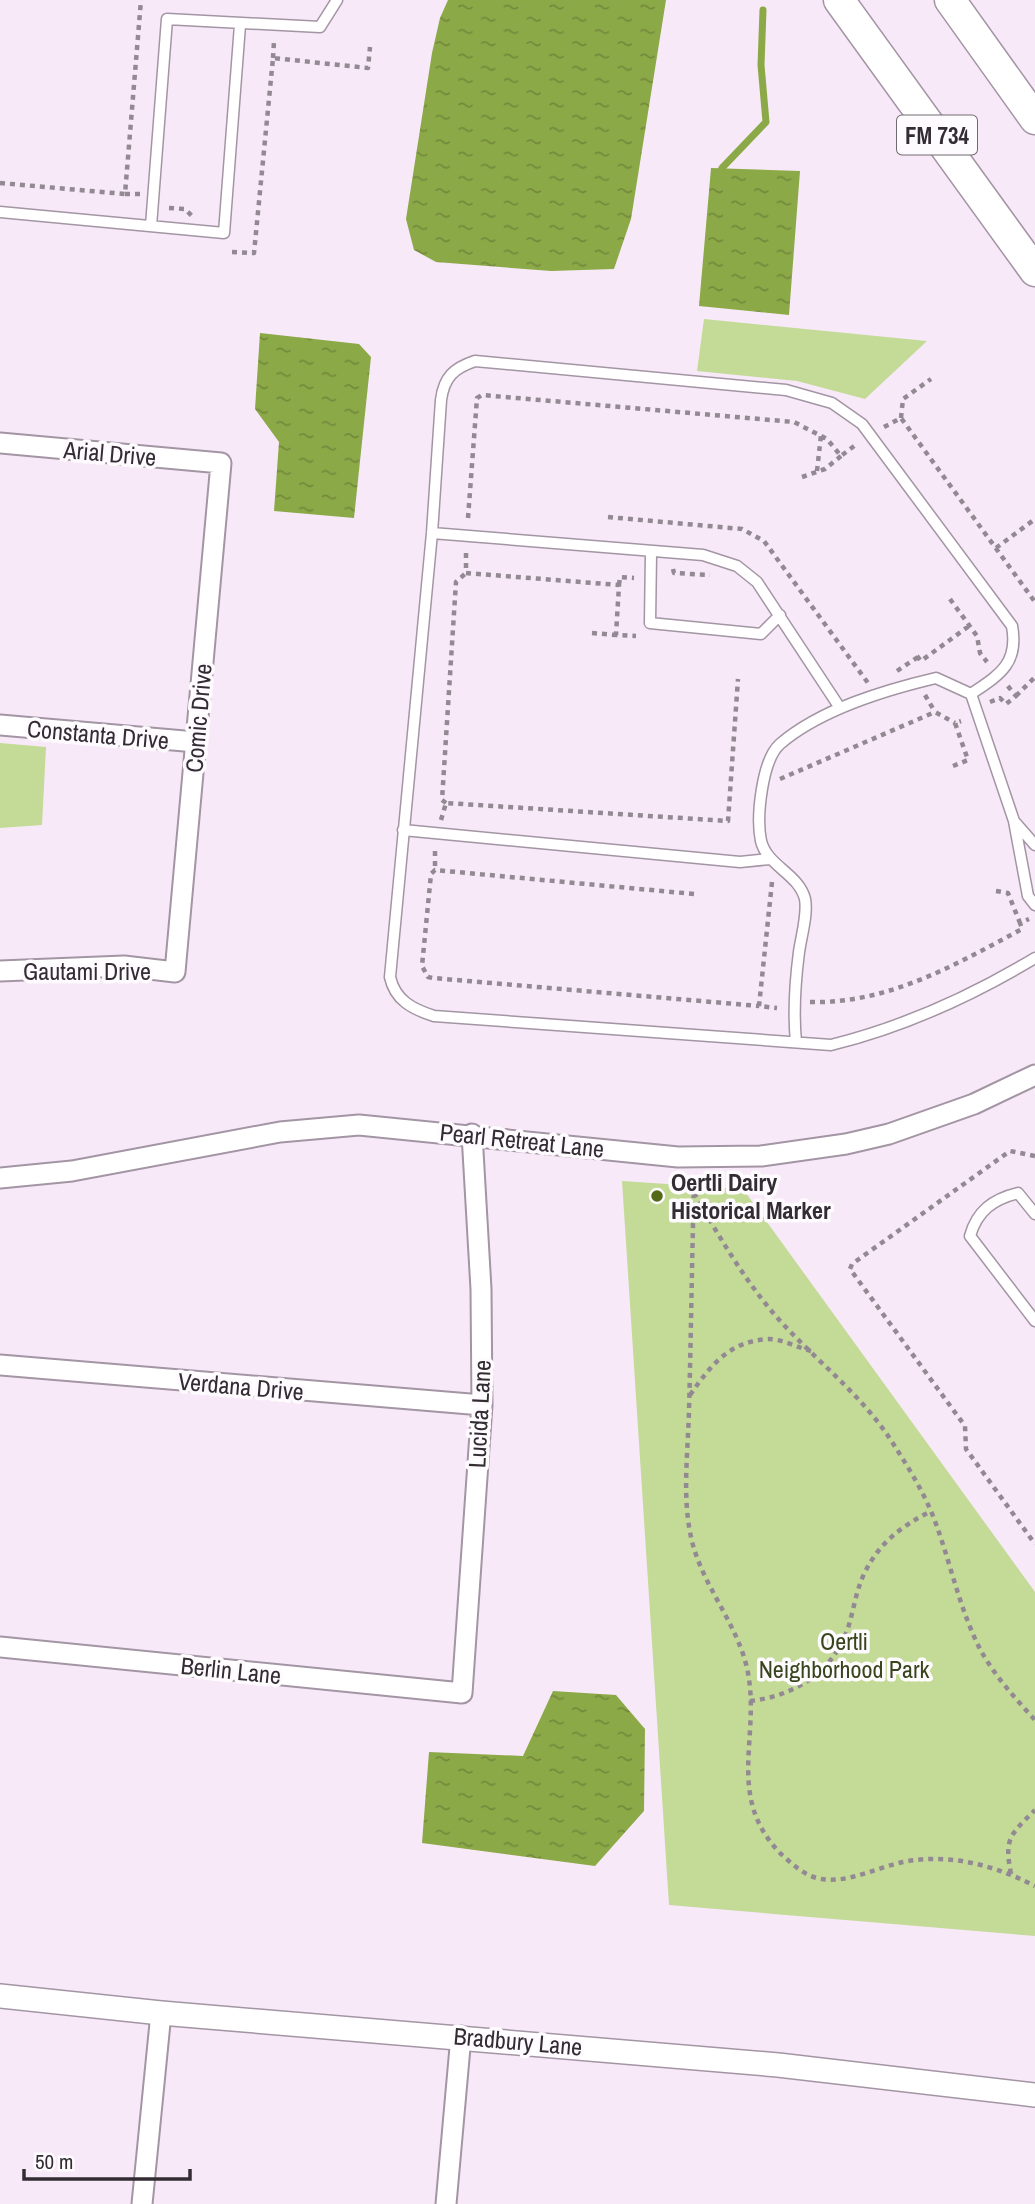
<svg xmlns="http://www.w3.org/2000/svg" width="1035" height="2204" viewBox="0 0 1035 2204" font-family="'Archivo Narrow',sans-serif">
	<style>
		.park { fill: #c4da97 }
		.water { fill: url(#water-ripples) }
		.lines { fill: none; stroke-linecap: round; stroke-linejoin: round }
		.stream { stroke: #8ca947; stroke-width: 7 }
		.service-casing { stroke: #a395a3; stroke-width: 13 }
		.minor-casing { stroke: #a395a3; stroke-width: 23 }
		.tertiary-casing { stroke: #a395a3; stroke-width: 26 }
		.primary-casing { stroke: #a395a3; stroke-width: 33 }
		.path { stroke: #938993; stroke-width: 4.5; stroke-dasharray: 5 5; stroke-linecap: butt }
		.service { stroke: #fff; stroke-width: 10 }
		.minor { stroke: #fff; stroke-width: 19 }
		.tertiary { stroke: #fff; stroke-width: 23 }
		.primary { stroke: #fff; stroke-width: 30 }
		.poi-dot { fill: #536917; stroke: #fefbfe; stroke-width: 2.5 }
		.labels { text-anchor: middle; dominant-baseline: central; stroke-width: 7; stroke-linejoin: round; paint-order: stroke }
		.shield { fill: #fefbfe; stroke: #706b70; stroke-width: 2 }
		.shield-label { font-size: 23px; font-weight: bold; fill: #332d33 }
		.street-label { font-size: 24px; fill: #332d33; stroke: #fefbfe }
		.poi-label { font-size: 24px; font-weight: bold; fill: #332d33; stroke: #fefbfe; text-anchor: start }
		.park-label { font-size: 24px; fill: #38441b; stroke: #fefbfe }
	</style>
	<defs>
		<pattern id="water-ripples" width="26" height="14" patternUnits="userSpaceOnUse" patternTransform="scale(1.75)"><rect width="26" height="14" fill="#8ca947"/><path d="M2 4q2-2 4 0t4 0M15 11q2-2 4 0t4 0" fill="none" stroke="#738a3c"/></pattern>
	</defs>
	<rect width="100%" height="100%" fill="#f8e9f8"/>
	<path class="park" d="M 704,319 L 927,341 L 865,399 L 797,381 L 697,371 Z
		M 0,743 L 46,747 L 42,825 L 0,828 Z
		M 622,1181 L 743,1189 L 1035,1592 L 1035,1936 L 669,1905 Z"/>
	<path class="water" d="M 448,0 L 666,0 L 631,219 L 614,269 L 551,271 L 436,262 L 414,250 L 406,219 L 432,53 L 440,18 Z
		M 711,168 L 800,171 L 789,315 L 699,306 Z
		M 260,333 L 359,344 L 371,357 L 354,518 L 274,511 L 279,442 L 255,409 Z
		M 553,1691 L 616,1695 L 645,1729 L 644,1811 L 595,1866 L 422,1843 L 429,1752 L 523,1756 Z"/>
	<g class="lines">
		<path class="stream" d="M 722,168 L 766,122 L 761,65 L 763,10"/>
		<g class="service-casing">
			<path id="service" d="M 0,212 L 224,233 L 240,25
				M 151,226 L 167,19 L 320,27 L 337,0
				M 432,533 L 703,555 L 737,566 L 757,582 L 840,708
				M 651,553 L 650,623 L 761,634 L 780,615
				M 971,694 C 999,675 1019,664 1012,626 L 862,424 L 832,403 L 786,390 L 475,361 C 454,368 444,377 441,400 L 432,533 L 390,977 C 395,1000 412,1009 434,1016 L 831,1045 C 904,1027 970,997 1035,958
				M 1014,821 L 1035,845
				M 403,830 L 740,862 L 770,859
				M 796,1042 C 793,1012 795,983 799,952 C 801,937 808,914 805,899 C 799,874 767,866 761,841 C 756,817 762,760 780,744 C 821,709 885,690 936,678 L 971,694 L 1014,821 L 1028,896 L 1035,905
				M 1035,1214 L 1018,1193 C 993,1199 977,1211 970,1236 L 1035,1321"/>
		</g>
		<g class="minor-casing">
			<path id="minor" d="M 0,443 L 221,463 L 175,972 L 124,966 L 0,971
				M 0,725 L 196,742
				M 0,1178 L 72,1171 L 280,1132 L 359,1125 L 678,1157 L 761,1156 L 846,1144 L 889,1134 L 974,1104 L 1035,1075
				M 0,1365 L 482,1405
				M 0,1647 L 462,1693 L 482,1405 L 481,1289 L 472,1134
				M 142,2204 L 161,2013
				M 446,2204 L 461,2036"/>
		</g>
		<g class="tertiary-casing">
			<path id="tertiary" d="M 0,1996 L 161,2013 L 778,2065 L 1035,2095"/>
		</g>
		<g class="primary-casing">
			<path id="primary" d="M 839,0 L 1035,271
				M 950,0 L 1035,119"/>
		</g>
		<path class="path" d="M 273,58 L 274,41
			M 0,183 L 125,194 L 141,0
			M 125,194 L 141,194
			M 169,208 L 185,209 L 192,216
			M 232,252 L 254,253 L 273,58 L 368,68 L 370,47
			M 901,418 L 903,399 L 931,379
			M 884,427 L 901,418 L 1035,602
			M 817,471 L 821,435
			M 802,477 L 825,469 L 841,456
			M 608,517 L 742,529 L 764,541 L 868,683
			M 468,518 L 477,398 L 482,395 L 794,422 L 827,439 L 841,456 L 858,443
			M 996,548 L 1035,519
			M 466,553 L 466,573 L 619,585 L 616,635 L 636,636
			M 673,569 L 674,573 L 710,575
			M 619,585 L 620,577 L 634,578
			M 950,599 L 977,636 L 980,653 L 987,662
			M 592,633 L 616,635
			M 917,656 L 921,661 L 969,626
			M 897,671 L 918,657
			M 925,695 L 935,712
			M 1016,696 L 1035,677
			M 990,702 L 1000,698 L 1006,704 L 1016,696 L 1007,685
			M 953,766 L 968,760 L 955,723 L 961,721
			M 780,779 L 935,712 L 955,723
			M 446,803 L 442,800 L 456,582 L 466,573
			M 441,820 L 446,803 L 728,821 L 738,679
			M 435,851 L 435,870
			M 772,882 L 759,1006 L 777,1008
			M 996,891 L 1008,893 L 1020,923
			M 694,894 L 435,870 L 431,874 L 422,966 L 428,977 L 433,978 L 759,1006
			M 810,1002 C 888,1004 955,965 1022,929 L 1020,923 L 1029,919
			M 1035,1156 L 1010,1151 L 852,1264 L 850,1269 L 965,1426 L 966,1449 L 1035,1544
			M 694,1183 C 692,1259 691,1334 689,1410 C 688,1452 682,1496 691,1537 C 701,1584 736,1621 747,1668 C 762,1736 724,1796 781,1854 C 790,1862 799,1871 811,1876 C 840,1888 874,1868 903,1862 C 949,1853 994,1865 1035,1886
			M 694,1193 C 720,1238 747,1285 783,1324 C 821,1365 864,1397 894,1445 C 910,1470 926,1496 936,1524 C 951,1565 960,1610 980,1649 C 994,1675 1015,1698 1035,1720
			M 690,1395 C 711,1365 729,1341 769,1339 C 782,1339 799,1348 811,1351
			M 750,1701 C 795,1696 833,1672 848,1628 C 854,1609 856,1590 865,1572 C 880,1542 902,1526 931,1511
			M 1011,1874 C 1004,1838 1010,1835 1035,1810"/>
		<use href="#service" class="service"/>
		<use href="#minor" class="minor"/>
		<use href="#tertiary" class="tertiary"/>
		<use href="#primary" class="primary"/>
	</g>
	<circle class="poi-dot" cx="657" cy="1196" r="7"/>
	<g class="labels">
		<rect class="shield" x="897" y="115.5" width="80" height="39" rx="5"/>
		<g class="shield-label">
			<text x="937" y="135">FM 734</text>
		</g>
		<g class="street-label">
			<text transform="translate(110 453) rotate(5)">Arial Drive</text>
			<text transform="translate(198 718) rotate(-85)">Comic Drive</text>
			<text transform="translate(98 734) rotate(5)">Constanta Drive</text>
			<text x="87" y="971">Gautami Drive</text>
			<text transform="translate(522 1140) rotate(6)">Pearl Retreat Lane</text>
			<text transform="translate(241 1386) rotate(5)">Verdana Drive</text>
			<text transform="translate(479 1414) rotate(-87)">Lucida Lane</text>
			<text transform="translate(231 1670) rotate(6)">Berlin Lane</text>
			<text transform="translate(518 2041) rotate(5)">Bradbury Lane</text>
		</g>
		<g class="poi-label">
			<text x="671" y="1182">Oertli Dairy<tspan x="671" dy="28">Historical Marker</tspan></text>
		</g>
		<g class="park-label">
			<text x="844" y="1641">Oertli<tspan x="844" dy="28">Neighborhood Park</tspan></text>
		</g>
	</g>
	<path d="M24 2169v10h166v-10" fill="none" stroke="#332d33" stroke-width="3.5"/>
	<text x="35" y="2169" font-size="21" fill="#332d33" stroke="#fefbfe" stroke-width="5" paint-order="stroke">50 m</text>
</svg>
